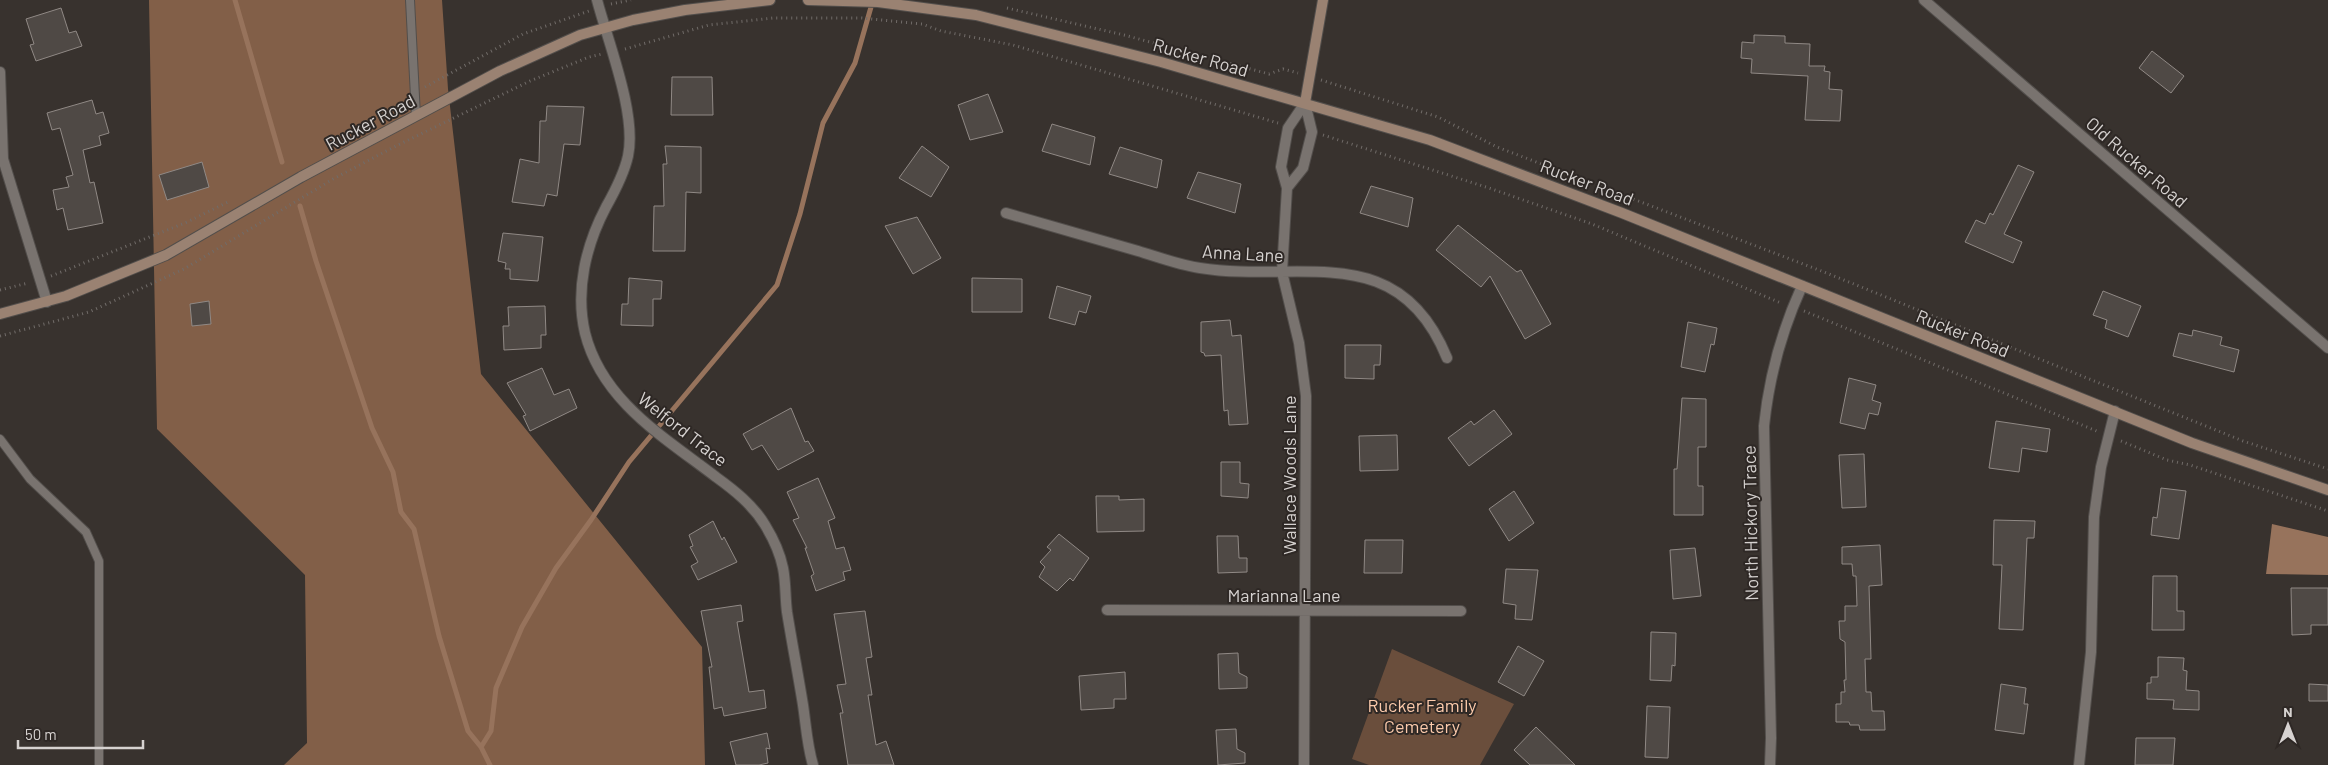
<svg xmlns="http://www.w3.org/2000/svg" width="2328" height="765" viewBox="0 0 2328 765" font-family="Barlow,sans-serif">
	<style>
		.green { fill: #6a4e3c }
		.forest { fill: #825f48 }
		.water { fill: #97735c }
		.lines { fill: none; stroke-linecap: round; stroke-linejoin: round }
		.stream { stroke: #97735c; stroke-width: 5 }
		.building { fill: #4f4945; stroke: #908985 }
		.lane-casing { stroke: #524e4b; stroke-width: 10 }
		.street-casing { stroke: #524e4b; stroke-width: 12 }
		.secondary-casing { stroke: #524e4b; stroke-width: 12 }
		.path { stroke: #716c69; stroke-width: 3; stroke-dasharray: 1 4; stroke-linecap: butt }
		.lane { stroke: #79736f; stroke-width: 8 }
		.street { stroke: #79736f; stroke-width: 10 }
		.secondary { stroke: #9a8272; stroke-width: 10 }
		.labels { text-anchor: middle; dominant-baseline: central; stroke-width: 4; stroke-linejoin: round; paint-order: stroke }
		.street-label { font-size: 18px; fill: #d6d2d0; stroke: #2e2825 }
		.park-label { font-size: 18px; fill: #fdcbac; stroke: #2e2825 }
	</style>
	<rect width="100%" height="100%" fill="#38322e"/>
	<path class="green" d="M 1392,649 L 1514,704 L 1480,765 L 1369,765 L 1352,759 Z"/>
	<path class="forest" d="M 149,0 L 442,0 L 448,89 L 481,374 L 702,647 L 705,765 L 284,765 L 307,743 L 305,575 L 157,429 Z"/>
	<path class="water" d="M 2272,524 L 2328,537 L 2328,575 L 2266,574 Z"/>
	<g class="lines">
		<path class="stream" d="M 235,0 L 282,162
			M 300,206 L 316,261 L 372,428 L 393,472 L 401,512 L 414,529 L 439,636 L 468,731 L 481,747 L 490,765
			M 481,747 L 491,731 L 496,688 L 522,627 L 556,568 L 591,520 L 629,462 L 777,285 L 800,214 L 823,123 L 855,63 L 873,0"/>
	</g>
	<path class="building" d="M 61,8 L 69,33 L 76,31 L 82,46 L 36,61 L 30,45 L 34,44 L 26,19 Z
		M 1754,35 L 1785,36 L 1785,43 L 1810,44 L 1809,66 L 1825,66 L 1824,71 L 1830,72 L 1829,89 L 1842,90 L 1840,121 L 1805,120 L 1808,76 L 1751,73 L 1752,59 L 1741,58 L 1742,42 L 1754,43 Z
		M 2152,51 L 2184,76 L 2171,93 L 2139,68 Z
		M 672,77 L 712,77 L 713,115 L 671,115 Z
		M 988,94 L 1003,132 L 970,140 L 958,105 Z
		M 92,100 L 96,114 L 103,112 L 109,133 L 99,136 L 101,145 L 83,150 L 90,183 L 94,182 L 103,223 L 68,230 L 63,208 L 57,210 L 53,190 L 69,187 L 66,177 L 73,175 L 60,128 L 52,130 L 47,113 Z
		M 547,106 L 584,107 L 580,145 L 564,144 L 557,196 L 547,194 L 544,206 L 512,202 L 520,159 L 539,163 L 540,121 L 546,121 Z
		M 1052,124 L 1095,137 L 1090,165 L 1042,151 Z
		M 665,146 L 701,147 L 701,193 L 686,192 L 685,251 L 653,251 L 654,206 L 664,206 L 663,164 L 667,164 Z
		M 922,146 L 949,167 L 931,197 L 899,178 Z
		M 1120,147 L 1162,160 L 1157,188 L 1109,174 Z
		M 202,162 L 209,187 L 167,200 L 159,175 Z
		M 2018,165 L 2034,172 L 2004,234 L 2022,242 L 2013,263 L 1965,242 L 1976,220 L 1985,224 L 1990,213 L 1993,215 Z
		M 1198,172 L 1241,184 L 1235,213 L 1187,198 Z
		M 1371,186 L 1413,198 L 1408,227 L 1360,213 Z
		M 917,217 L 941,258 L 913,274 L 885,226 Z
		M 1458,225 L 1517,272 L 1521,270 L 1551,324 L 1525,339 L 1490,276 L 1481,287 L 1436,250 Z
		M 503,233 L 543,237 L 538,281 L 510,279 L 510,269 L 505,269 L 506,263 L 498,261 Z
		M 629,278 L 662,281 L 661,299 L 653,299 L 653,326 L 621,325 L 622,304 L 628,304 Z
		M 972,278 L 1022,279 L 1022,312 L 972,312 Z
		M 1057,286 L 1091,296 L 1086,313 L 1079,311 L 1075,325 L 1049,318 Z
		M 2103,291 L 2141,306 L 2128,337 L 2105,328 L 2107,320 L 2093,315 Z
		M 209,301 L 211,324 L 192,326 L 190,304 Z
		M 545,306 L 546,335 L 541,335 L 541,348 L 504,350 L 503,326 L 509,326 L 508,307 Z
		M 1230,320 L 1232,336 L 1241,335 L 1248,424 L 1229,425 L 1228,410 L 1224,411 L 1221,355 L 1205,356 L 1204,353 L 1201,352 L 1201,322 Z
		M 1688,322 L 1717,328 L 1714,345 L 1711,344 L 1705,372 L 1681,367 Z
		M 2193,330 L 2222,337 L 2220,345 L 2239,350 L 2234,372 L 2173,356 L 2179,333 L 2192,336 Z
		M 1345,345 L 1381,345 L 1380,365 L 1374,365 L 1374,379 L 1345,378 Z
		M 542,368 L 554,395 L 569,389 L 577,408 L 530,431 L 523,416 L 526,415 L 507,383 Z
		M 1849,378 L 1876,385 L 1872,400 L 1881,403 L 1878,415 L 1869,413 L 1865,429 L 1840,423 Z
		M 1682,398 L 1706,399 L 1706,447 L 1698,447 L 1698,486 L 1703,486 L 1703,515 L 1674,515 L 1674,469 L 1677,469 Z
		M 791,408 L 805,442 L 808,441 L 814,451 L 778,470 L 762,445 L 752,450 L 743,434 Z
		M 1494,410 L 1512,434 L 1469,466 L 1448,438 L 1471,421 L 1474,425 Z
		M 1996,421 L 2050,429 L 2047,452 L 2022,448 L 2019,472 L 1989,468 Z
		M 1397,435 L 1398,470 L 1360,471 L 1359,436 Z
		M 1864,454 L 1866,507 L 1842,508 L 1839,455 Z
		M 1221,462 L 1240,462 L 1240,483 L 1249,484 L 1248,498 L 1221,496 Z
		M 818,478 L 835,518 L 828,521 L 836,549 L 844,547 L 851,570 L 843,572 L 845,580 L 816,591 L 811,576 L 814,574 L 805,548 L 807,548 L 793,520 L 799,518 L 787,492 Z
		M 2161,488 L 2186,491 L 2179,539 L 2151,535 L 2153,517 L 2157,518 Z
		M 1514,491 L 1534,523 L 1509,541 L 1489,509 Z
		M 1096,496 L 1119,496 L 1119,500 L 1144,499 L 1144,531 L 1097,532 Z
		M 1994,520 L 2035,521 L 2034,538 L 2027,538 L 2023,630 L 1999,629 L 2002,565 L 1993,565 Z
		M 713,521 L 722,540 L 724,537 L 737,562 L 698,580 L 691,566 L 698,562 L 690,547 L 693,546 L 689,535 Z
		M 1059,534 L 1089,558 L 1073,581 L 1070,578 L 1057,591 L 1039,577 L 1045,567 L 1040,562 L 1051,550 L 1047,547 Z
		M 1217,536 L 1238,536 L 1239,558 L 1247,558 L 1247,572 L 1218,573 Z
		M 1365,540 L 1403,540 L 1402,573 L 1364,573 Z
		M 1880,545 L 1882,585 L 1869,586 L 1871,659 L 1865,659 L 1866,692 L 1871,692 L 1872,711 L 1884,711 L 1885,730 L 1860,730 L 1859,725 L 1850,725 L 1849,722 L 1836,722 L 1836,704 L 1841,704 L 1841,692 L 1845,692 L 1844,680 L 1846,680 L 1845,642 L 1840,639 L 1839,621 L 1845,621 L 1845,606 L 1857,606 L 1856,576 L 1853,576 L 1852,564 L 1842,564 L 1842,547 Z
		M 1695,548 L 1701,596 L 1673,599 L 1670,550 Z
		M 1506,569 L 1538,570 L 1532,620 L 1515,619 L 1516,605 L 1503,603 Z
		M 2153,576 L 2177,576 L 2177,611 L 2184,611 L 2184,630 L 2152,630 Z
		M 2291,588 L 2328,588 L 2328,625 L 2311,625 L 2311,634 L 2292,635 Z
		M 741,605 L 743,621 L 737,622 L 749,692 L 764,690 L 766,708 L 724,716 L 722,707 L 714,709 L 709,667 L 712,667 L 701,611 Z
		M 865,611 L 872,657 L 866,658 L 872,695 L 868,695 L 876,745 L 886,741 L 894,765 L 848,765 L 840,713 L 843,713 L 837,685 L 846,684 L 834,614 Z
		M 1651,632 L 1676,633 L 1675,666 L 1672,665 L 1671,681 L 1650,680 Z
		M 1518,646 L 1544,661 L 1524,696 L 1498,682 Z
		M 1238,653 L 1239,673 L 1247,677 L 1247,688 L 1219,689 L 1218,654 Z
		M 2158,657 L 2184,658 L 2183,670 L 2187,671 L 2186,690 L 2199,691 L 2199,710 L 2173,709 L 2174,700 L 2147,699 L 2147,683 L 2151,683 L 2151,677 L 2158,677 Z
		M 1125,672 L 1126,699 L 1114,699 L 1114,708 L 1081,710 L 1079,676 Z
		M 2001,684 L 2026,688 L 2024,704 L 2028,704 L 2024,734 L 1995,730 Z
		M 2309,684 L 2328,685 L 2328,701 L 2309,701 Z
		M 1647,706 L 1670,707 L 1668,758 L 1645,757 Z
		M 1536,727 L 1575,765 L 1530,765 L 1514,750 Z
		M 1236,729 L 1237,749 L 1245,753 L 1245,763 L 1218,765 L 1216,730 Z
		M 767,733 L 770,749 L 766,748 L 768,763 L 759,765 L 736,765 L 730,742 Z
		M 2136,738 L 2175,738 L 2173,765 L 2135,765 Z"/>
	<g class="lines">
		<g class="lane-casing">
			<path id="lane" d="M 410,0 L 416,116
				M 0,439 L 30,479 L 86,532 L 99,561 L 99,765"/>
		</g>
		<g class="street-casing">
			<path id="street" d="M 597,0 C 608,42 637,114 628,156 C 624,174 615,191 606,207 C 586,245 575,290 585,333 C 602,401 664,437 716,477 C 734,490 753,505 765,525 C 773,538 780,553 783,568 C 786,583 785,597 787,612 C 792,643 798,674 803,705 C 806,725 807,745 813,765
				M 1924,0 L 2328,348
				M 0,72 L 3,159 L 47,302
				M 1287,188 L 1303,168 L 1312,132 L 1305,103
				M 1006,213 C 1050,226 1094,238 1138,251 C 1158,257 1179,265 1200,268 C 1299,284 1398,237 1447,358
				M 1107,610 L 1461,611
				M 1304,765 L 1306,396 L 1299,343 L 1282,272 L 1287,188 L 1281,167 L 1288,128 L 1305,103
				M 1770,765 L 1771,738 L 1764,426 C 1769,377 1782,330 1802,286
				M 2079,765 L 2091,652 L 2094,517 L 2101,467 L 2115,411"/>
		</g>
		<g class="secondary-casing">
			<path id="secondary" d="M 808,0 L 878,2 L 976,15 L 1161,62 L 1430,140 L 1622,213 L 2192,443 L 2328,490
				M 1305,103 L 1323,0
				M 0,314 L 66,296 L 166,255 L 301,177 L 500,71 L 580,35 L 633,20 L 685,10 L 770,0"/>
		</g>
		<path class="path" d="M 611,4 L 631,0
			M 1007,8 L 1124,35 L 1269,74 L 1283,69 L 1298,73
			M 625,49 L 709,25 L 773,18 L 862,18 L 922,24 L 941,31 L 1013,45 L 1278,123
			M 1321,80 L 1438,117 L 1497,147 L 1824,272 L 2243,441 L 2328,469
			M 425,87 L 523,34 L 589,11
			M 386,115 L 404,103
			M 1323,135 L 1489,188 L 1592,224 L 1781,303
			M 51,276 L 185,223 L 228,202
			M 0,290 L 28,283
			M 1804,311 L 2099,432
			M 0,336 L 89,312 L 184,269 L 333,179 L 396,146 L 530,81 L 589,57 L 602,54
			M 2121,441 L 2167,460 L 2190,465 L 2328,511"/>
		<use href="#lane" class="lane"/>
		<use href="#street" class="street"/>
		<use href="#secondary" class="secondary"/>
	</g>
	<g class="labels">
		<g class="street-label">
			<text transform="translate(1201 57) rotate(16)">Rucker Road</text>
			<text transform="translate(370 122) rotate(-28)">Rucker Road</text>
			<text transform="translate(2137 162) rotate(41)">Old Rucker Road</text>
			<text transform="translate(1587 182) rotate(21)">Rucker Road</text>
			<text transform="translate(1243 253) rotate(3)">Anna Lane</text>
			<text transform="translate(1963 333) rotate(22)">Rucker Road</text>
			<text transform="translate(683 429) rotate(38)">Welford Trace</text>
			<text transform="translate(1289 475) rotate(-90)">Wallace Woods Lane</text>
			<text transform="translate(1750 523) rotate(-91)">North Hickory Trace</text>
			<text x="1284" y="595">Marianna Lane</text>
		</g>
		<g class="park-label">
			<text x="1422" y="705">Rucker Family<tspan x="1422" dy="21">Cemetery</tspan></text>
		</g>
	</g>
	<g transform="translate(2288 725)" stroke="#2e2825" stroke-width="4" paint-order="stroke">
	<path d="M0-4L9 19L0 12L-9 19Z" fill="#d6d2d0"/>
	<text y="-8" font-size="14" font-weight="bold" text-anchor="middle" fill="#d6d2d0">N</text>
	</g>
	<path d="M18 740v8h125v-8" fill="none" stroke="#d6d2d0" stroke-width="2.5"/>
	<text x="25" y="740" font-size="15" fill="#d6d2d0" stroke="#2e2825" stroke-width="4" paint-order="stroke">50 m</text>
</svg>
